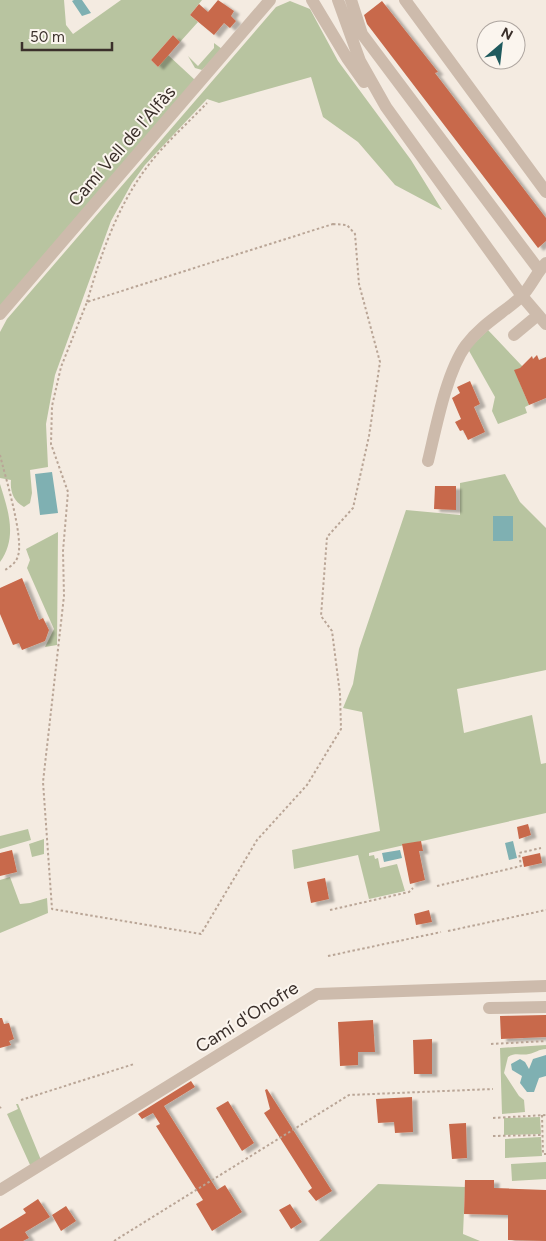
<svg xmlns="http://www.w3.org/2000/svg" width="546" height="1241" viewBox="0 0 546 1241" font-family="Figtree,sans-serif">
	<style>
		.green { fill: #b8c4a0 }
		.water { fill: #7fb0b2 }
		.building { fill: #c8694b; filter: url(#shadow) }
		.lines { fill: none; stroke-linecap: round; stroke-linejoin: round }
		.path { stroke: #b9a596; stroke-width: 2; stroke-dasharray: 2.5 2.5; stroke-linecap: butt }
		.minor { stroke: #cdbbac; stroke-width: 12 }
		.labels { text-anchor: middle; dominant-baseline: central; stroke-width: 4; stroke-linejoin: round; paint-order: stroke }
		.street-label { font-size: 18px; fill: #3b302b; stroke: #fbf5ee }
	</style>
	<defs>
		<filter id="shadow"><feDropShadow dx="5.5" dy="3" stdDeviation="1" flood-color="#0004"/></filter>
	</defs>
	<rect width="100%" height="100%" fill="#f4ebe1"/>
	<path class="green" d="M 0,0 L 64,0 L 66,25 L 73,34 L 121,0 L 202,0 L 190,15 L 198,22 L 180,42 L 173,35 L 151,60 L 158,67 L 168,55 L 195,80 L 0,307 Z
		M 290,1 L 310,9 L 338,61 L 411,160 L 442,210 L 395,185 L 358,142 L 323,117 L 311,77 L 219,103 L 207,99 L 145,165 L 132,183 L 111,221 L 55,375 L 46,424 L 48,467 L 30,470 L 32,493 L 30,503 L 24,507 C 13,501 10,491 11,480 L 0,478 L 0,332 L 7,319 L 276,7 Z
		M 214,43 L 222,49 L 202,70 L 195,68 L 188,56 L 198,66 L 214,48 Z
		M 488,330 L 523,367 L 519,381 L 529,405 L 525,407 L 527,413 L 498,424 L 492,411 L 495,397 L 468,349 Z
		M 505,474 L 520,502 L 546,528 L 546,670 L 457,689 L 464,733 L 532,715 L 541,764 L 546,763 L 546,813 L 369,853 L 369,856 L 374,855 L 375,859 L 378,858 L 380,868 L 397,864 L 405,891 L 369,899 L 358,855 L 294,869 L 292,850 L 380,831 L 362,712 L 343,708 L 353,684 L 359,649 L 406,510 L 460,515 L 460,483 Z
		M 0,484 C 8,510 18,537 0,562 Z
		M 58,532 L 57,645 L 45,647 L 54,629 L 27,568 L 30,560 L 26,549 Z
		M 28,829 L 31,840 L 0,849 L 0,836 Z
		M 44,839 L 44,854 L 32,857 L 29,844 Z
		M 10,877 L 20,904 L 30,903 L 47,898 L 48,913 L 0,933 L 0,880 Z
		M 546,1045 L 546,1049 C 539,1049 535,1053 529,1054 C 521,1056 516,1052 508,1057 L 504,1073 L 519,1096 L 524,1100 L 525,1112 L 502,1114 L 500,1048 Z
		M 16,1104 L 18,1104 L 41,1160 L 31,1167 L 7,1114 L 18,1109 Z
		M 540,1117 L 541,1134 L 504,1135 L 504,1118 Z
		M 541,1137 L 542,1156 L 505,1158 L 505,1139 Z
		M 546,1162 L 546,1179 L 512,1181 L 511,1164 Z
		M 378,1184 L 465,1187 L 463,1234 L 480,1241 L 319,1241 Z"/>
	<path class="water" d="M 74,0 L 82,0 L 91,13 L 82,16 L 72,1 Z
		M 52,472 L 58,513 L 40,515 L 35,474 Z
		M 493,516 L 513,516 L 513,541 L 493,541 Z
		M 513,841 L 517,858 L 509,860 L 505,843 Z
		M 400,850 L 402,858 L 384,862 L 382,853 Z
		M 546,1055 L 546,1076 L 539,1078 L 534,1092 L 527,1092 L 520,1083 L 522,1076 L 512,1070 L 511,1064 L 520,1059 L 525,1062 L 529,1069 L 533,1059 Z"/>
	<path class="building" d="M 218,0 L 234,11 L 231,16 L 236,21 L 230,28 L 224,23 L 214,35 L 190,15 L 199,4 L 208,12 Z
		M 382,1 L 438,72 L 435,73 L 546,218 L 546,241 L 538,248 L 367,24 L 364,15 Z
		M 173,35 L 180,42 L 158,67 L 151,60 Z
		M 537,355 L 539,360 L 546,357 L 546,398 L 529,405 L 514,370 L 520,368 L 532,356 L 533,359 Z
		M 470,381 L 480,404 L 474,407 L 485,432 L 468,440 L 463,430 L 460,431 L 455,422 L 461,419 L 452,398 L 460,393 L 457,387 Z
		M 435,486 L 456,486 L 456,510 L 434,509 Z
		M 22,578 L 39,620 L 43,618 L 49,630 L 45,641 L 22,650 L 19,643 L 13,645 L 0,614 L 0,588 Z
		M 528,824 L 531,835 L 519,839 L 517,827 Z
		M 421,841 L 423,851 L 419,851 L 425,880 L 410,884 L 402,844 Z
		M 12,850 L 17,872 L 0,876 L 0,853 Z
		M 540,853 L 542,863 L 524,867 L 522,857 Z
		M 325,878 L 329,899 L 311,903 L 307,882 Z
		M 429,910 L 432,922 L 416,925 L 414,914 Z
		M 546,1015 L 546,1037 L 501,1039 L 500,1016 Z
		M 0,1018 L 2,1018 L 4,1024 L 9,1023 L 14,1039 L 9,1041 L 11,1045 L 0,1048 Z
		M 373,1020 L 375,1052 L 358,1052 L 358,1065 L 340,1066 L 338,1022 Z
		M 432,1039 L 432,1074 L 414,1074 L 413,1040 Z
		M 191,1081 L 195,1087 L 164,1106 L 217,1190 L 225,1185 L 242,1212 L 212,1231 L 196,1204 L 203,1200 L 156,1126 L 160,1124 L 153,1113 L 142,1119 L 138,1114 Z
		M 267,1089 L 332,1191 L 316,1201 L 308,1191 L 312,1188 L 264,1113 L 270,1109 L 265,1090 Z
		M 412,1097 L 413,1132 L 395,1133 L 394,1122 L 378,1123 L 376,1099 Z
		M 228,1101 L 254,1143 L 242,1151 L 216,1108 Z
		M 466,1123 L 467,1158 L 452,1159 L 449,1124 Z
		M 465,1180 L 494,1180 L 494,1188 L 546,1190 L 546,1241 L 508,1240 L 508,1215 L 464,1214 Z
		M 38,1199 L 50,1217 L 25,1232 L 29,1238 L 23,1241 L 0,1241 L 0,1229 L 26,1213 L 23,1209 Z
		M 290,1204 L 302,1222 L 291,1229 L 279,1210 Z
		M 66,1206 L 76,1221 L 61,1231 L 52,1215 Z"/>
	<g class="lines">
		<path class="path" d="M 333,224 L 347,225 L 355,234 L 359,284 L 380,362 L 369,436 L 353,508 L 327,537 L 321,616 L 332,631 L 340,694 L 341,729 L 307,785 L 257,840 L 201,934 L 52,909 L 43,782 L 64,596 L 63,551 L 68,492 L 51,444 L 52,406 L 61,367 L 87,302 Z
			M 87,302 C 101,254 117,207 147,167 C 164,144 187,124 207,103
			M 0,455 C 5,476 24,537 18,556 C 16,563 10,567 5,570
			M 437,886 L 521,866 L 519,853 L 541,848
			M 330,910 L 409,892 L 413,888
			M 448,931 L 546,910
			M 328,956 L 441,932
			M 491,1044 L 546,1041
			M 21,1100 L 134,1064
			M 0,1108 L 1,1107
			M 542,1115 L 543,1154 L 546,1154
			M 493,1118 L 546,1115
			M 493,1136 L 543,1135
			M 114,1241 L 349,1095 L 493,1089"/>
		<path class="minor" d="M 312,0 L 347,58 L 364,82
			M 338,0 L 360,61 L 386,107 L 522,296 L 546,324
			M 351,0 L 362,34 L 539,270
			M 405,0 L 546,192
			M 0,314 L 270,0
			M 514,335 L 538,315
			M 428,461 C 436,428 446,373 466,345 C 481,325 503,313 521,297 C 531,287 536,273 546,263
			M 489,1008 L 546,1007
			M 0,1190 L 317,994 L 546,986"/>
	</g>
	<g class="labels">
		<g class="street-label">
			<text transform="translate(122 146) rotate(-49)">Camí Vell de l'Alfàs</text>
			<text transform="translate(247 1017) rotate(-32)">Camí d'Onofre</text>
		</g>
	</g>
	<g transform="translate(501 45) rotate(28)"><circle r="24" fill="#fbf5ee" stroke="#aea6a0"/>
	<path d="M0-4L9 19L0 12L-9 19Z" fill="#1f5a5e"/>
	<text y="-8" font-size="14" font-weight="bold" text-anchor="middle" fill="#3b302b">N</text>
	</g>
	<path d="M22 42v8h90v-8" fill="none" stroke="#3b302b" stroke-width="2.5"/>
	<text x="30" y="42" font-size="15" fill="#3b302b" stroke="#fbf5ee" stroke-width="4" paint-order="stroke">50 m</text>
</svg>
